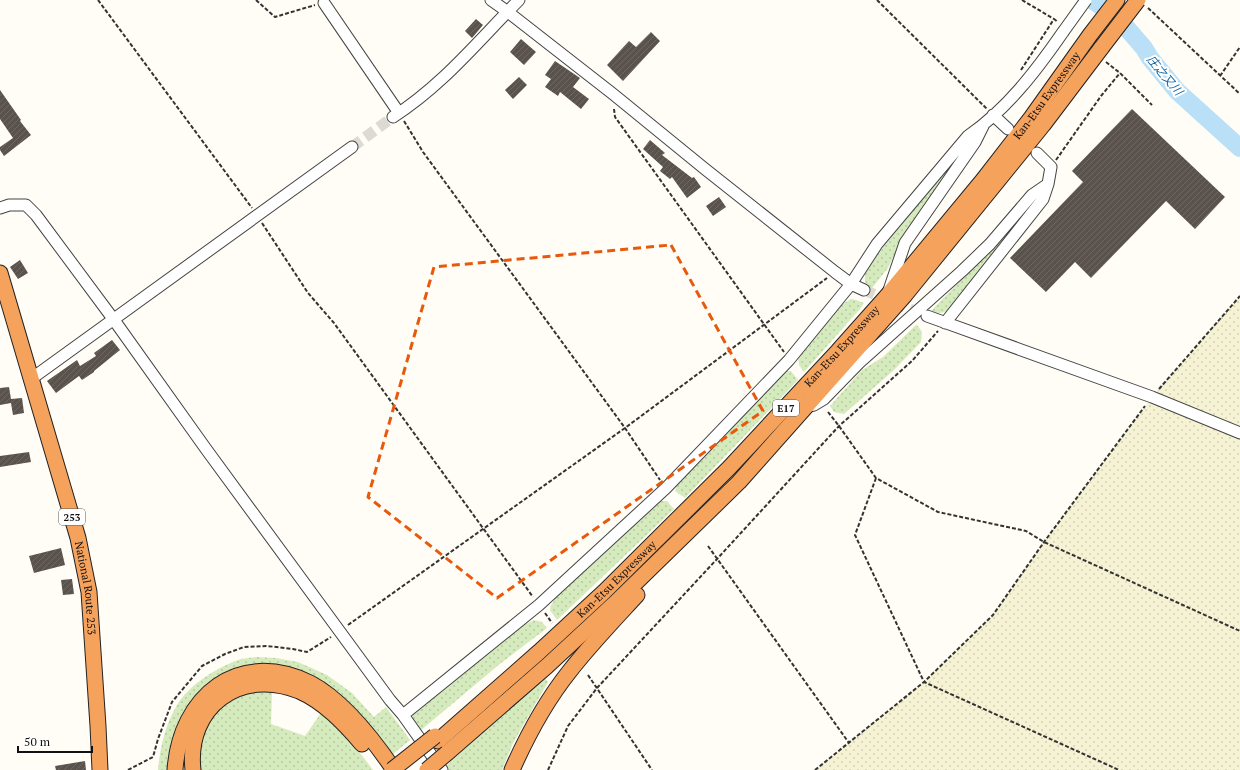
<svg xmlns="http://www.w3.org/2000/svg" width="1240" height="770" viewBox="0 0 1240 770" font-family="'PT Serif','Noto Sans JP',serif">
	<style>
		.farmland { fill: url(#farmland-dots) }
		.grass { fill: url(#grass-dots) }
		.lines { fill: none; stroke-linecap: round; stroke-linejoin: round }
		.river { stroke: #b9e0f7; stroke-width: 18 }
		.building { fill: url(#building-hatch) }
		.minor-tunnel { stroke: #dbdad3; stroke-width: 11; stroke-dasharray: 11 5.5; stroke-linecap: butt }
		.minor-casing { stroke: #444; stroke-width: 13 }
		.highway-casing { stroke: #222; stroke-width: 17 }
		.path { stroke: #333; stroke-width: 2; stroke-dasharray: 4 2; stroke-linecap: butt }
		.minor { stroke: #fff; stroke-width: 11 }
		.highway { stroke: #f5a25d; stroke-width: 15 }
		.minor-bridge-casing { stroke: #444; stroke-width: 13; stroke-linecap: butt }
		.highway-bridge-casing { stroke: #222; stroke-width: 17; stroke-linecap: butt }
		.minor-bridge { stroke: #fff; stroke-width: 11 }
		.highway-bridge { stroke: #f5a25d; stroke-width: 15 }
		.marked { fill: none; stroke: #e8590c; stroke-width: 3; stroke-dasharray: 8 5; stroke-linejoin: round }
		.labels { text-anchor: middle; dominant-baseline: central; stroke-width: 4; stroke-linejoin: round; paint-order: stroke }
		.shield { fill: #fff; stroke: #585858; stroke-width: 1 }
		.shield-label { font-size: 10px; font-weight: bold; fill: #111 }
		.street-label { font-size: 11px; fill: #111; stroke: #fff }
		.water-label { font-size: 12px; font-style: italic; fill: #1768a6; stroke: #fff }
	</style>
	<defs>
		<pattern id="farmland-dots" width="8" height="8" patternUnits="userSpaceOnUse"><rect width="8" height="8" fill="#f6f3d4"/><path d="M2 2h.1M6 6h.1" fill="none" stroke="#d2cfb5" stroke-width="1.8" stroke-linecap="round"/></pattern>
		<pattern id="grass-dots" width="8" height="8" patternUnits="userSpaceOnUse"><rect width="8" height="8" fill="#d5ebbd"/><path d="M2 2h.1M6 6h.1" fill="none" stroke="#b6c8a1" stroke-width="1.8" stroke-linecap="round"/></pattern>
		<pattern id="building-hatch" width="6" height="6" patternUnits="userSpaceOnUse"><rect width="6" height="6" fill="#5a524d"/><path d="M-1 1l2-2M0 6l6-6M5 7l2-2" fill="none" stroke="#6d6662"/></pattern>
	</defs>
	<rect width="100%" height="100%" fill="#fffdf5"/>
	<path class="farmland" d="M 1240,296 L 1240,770 L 815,770 L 924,682 L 993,615 L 1044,542 L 1152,397 Z"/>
	<path class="grass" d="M 957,157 L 906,231 L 888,268 L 872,288 L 866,285 L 865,280 L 865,274 L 877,255 Z
		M 1028,208 L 995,252 L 947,311 C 940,314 937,313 931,311 L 993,247 Z
		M 851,299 L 856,300 L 864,303 L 860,309 L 804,372 L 799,365 L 798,356 L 841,305 Z
		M 916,325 L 918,326 L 922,332 L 921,342 L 894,370 L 844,414 L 834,412 L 830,406 L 862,370 L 883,357 Z
		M 783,371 L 791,371 L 798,380 L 685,498 L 675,491 L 677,484 Z
		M 660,501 L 667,501 L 674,509 L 557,620 L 550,610 L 551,605 L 554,601 L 553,600 Z
		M 534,620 L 542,622 L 547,628 L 501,663 L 420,731 L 412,720 L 413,714 L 524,622 L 526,624 Z
		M 256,657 L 276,658 L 298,662 L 327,675 L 352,693 L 374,717 L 386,707 L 410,740 L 393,754 L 356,709 L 326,685 L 202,690 L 187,709 L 176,732 L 169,770 L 158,770 C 160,748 165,725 177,705 C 189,685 216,668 238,660 C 243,658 250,658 256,657 Z
		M 544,677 L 548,682 L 513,743 L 502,770 L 449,770 L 446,766 Z
		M 256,691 L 272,691 L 271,724 L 305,736 L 321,713 C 342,731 357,748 373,770 L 201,770 C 195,739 210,710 238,696 C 243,693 250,693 256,691 Z"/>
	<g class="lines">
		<path class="river" d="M 1092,0 L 1118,18 L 1144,48 L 1150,58 L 1177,91 L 1240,148"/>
	</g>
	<path class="building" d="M 476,19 L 483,25 L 472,38 L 465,31 Z
		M 651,32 L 660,41 L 623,81 L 607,65 L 629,41 L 636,47 Z
		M 521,39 L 536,52 L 524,65 L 510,52 Z
		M 555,61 L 580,78 L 573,87 L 589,99 L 581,109 L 560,92 L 558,96 L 545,87 L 551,79 L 545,75 Z
		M 519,77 L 527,85 L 513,99 L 505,90 Z
		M 0,90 L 21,120 L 20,121 L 31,135 L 4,156 L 0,150 L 0,147 L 13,138 L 0,119 Z
		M 1132,109 L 1225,197 L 1195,229 L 1166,201 L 1091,278 L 1075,262 L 1046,292 L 1010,258 L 1083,182 L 1072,171 Z
		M 650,140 L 665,153 L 662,155 L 692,178 L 694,177 L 701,187 L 687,198 L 672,177 L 670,179 L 660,171 L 663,167 L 643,149 Z
		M 719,197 L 726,207 L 713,216 L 706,206 Z
		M 20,260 L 28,273 L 18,279 L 10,267 Z
		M 112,340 L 120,350 L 94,371 L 94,372 L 82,380 L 79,376 L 56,393 L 47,381 L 77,360 L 80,366 L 96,356 L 94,353 Z
		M 9,387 L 11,399 L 22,398 L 24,413 L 13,415 L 11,403 L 0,405 L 0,388 Z
		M 29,452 L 31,462 L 0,467 L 0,456 Z
		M 61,548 L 65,565 L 34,573 L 29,556 Z
		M 72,579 L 74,594 L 63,595 L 61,580 Z
		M 85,761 L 86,770 L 56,770 L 55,766 Z"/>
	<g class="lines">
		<path class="minor-tunnel" d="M 352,147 L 393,117
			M 864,290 L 924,315"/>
		<g class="minor-casing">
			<path id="minor" d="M 491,0 L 508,12 L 613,94 L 705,169 L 835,272 L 851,284 L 864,290
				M 324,3 L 399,113
				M 993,115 L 1008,129
				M 393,117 C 443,85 478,41 519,0
				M 0,208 L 9,205 L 26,205 L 36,215 L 114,320 L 206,449 L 390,700 L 403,715 L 442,770
				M 889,290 L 905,243 L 975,142 L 983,126
				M 927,316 L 1152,397 L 1240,433
				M 945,323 L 1043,199 L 1048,184 L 1051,167 L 1037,153
				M 31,379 L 352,147
				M 808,406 L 814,405 L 824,399 L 859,363 L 962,271 L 990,244 L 1032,195 L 1048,184
				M 403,715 L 539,605 L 666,488 L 789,360 L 851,284 L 877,244 L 968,136 C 1007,109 1036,71 1063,32"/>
		</g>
		<g class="highway-casing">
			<g id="highway">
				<path id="s1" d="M 0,273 L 78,538 L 89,592 L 98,726 L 100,770"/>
				<path id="s2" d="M 438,741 L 539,652 L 604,592 L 729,468 L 838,351 L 887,296 L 983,180 L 1031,118 L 1090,35 L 1117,0"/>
				<path d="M 447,753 L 547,666 L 615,603 L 739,482 L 905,295 L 1043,125 L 1102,47"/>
				<path d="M 175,770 C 180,696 239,648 310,683 C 344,701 373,739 394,770"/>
				<path d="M 193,770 C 186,707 240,667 299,691 C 324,702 344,723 362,744"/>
				<path d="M 512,770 C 527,736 546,701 569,672 C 590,645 614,620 637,595"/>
			</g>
		</g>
		<path class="path" d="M 98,0 L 252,208
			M 256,0 L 275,17 L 315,5
			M 877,0 L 987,109
			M 1022,0 L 1054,19
			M 1148,8 L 1240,94
			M 1106,62 L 1120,73 L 1152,105
			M 1021,70 L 1054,19 L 1058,22
			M 1220,76 L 1240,47
			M 614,109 L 615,117 L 784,352
			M 404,121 L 423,152 L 625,428 L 660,480
			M 1056,160 L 1101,96 L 1120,73
			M 262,223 L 308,293 L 334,323 L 533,597
			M 1159,389 L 1240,296
			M 828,412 L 839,426 L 876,478 L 938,512 L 1026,531 L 1044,542 L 1240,631
			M 876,478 L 855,535 L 924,682 L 1119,770
			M 708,546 L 849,743
			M 545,613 L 552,623
			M 348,625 L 625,428 L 827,278
			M 588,675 L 652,770
			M 128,770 L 153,757 L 158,739 L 172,702 L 202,666 L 225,654 L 244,647 L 267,646 L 293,649 L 307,652 L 331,637
			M 548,770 L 568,726 L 597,688 L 717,559 L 839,426 L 912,361 L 938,331
			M 815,770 L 924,682 L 993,615 L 1044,542 L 1145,406"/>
		<use href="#minor" class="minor"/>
		<use href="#highway" class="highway"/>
		<g class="minor-bridge-casing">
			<path id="minor-bridge" d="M 1063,32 L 1086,0"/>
		</g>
		<g class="highway-bridge-casing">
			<path id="highway-bridge" d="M 1102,47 L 1138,0
				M 392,770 L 435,736
				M 427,770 L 447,753"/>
		</g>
		<use href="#minor-bridge" class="minor-bridge"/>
		<use href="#highway-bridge" class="highway-bridge"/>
	</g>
	<path class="marked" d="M 671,245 L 763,411 L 497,598 L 368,497 L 434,267 Z"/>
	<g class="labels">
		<g class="shield">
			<rect x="773" y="400" width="26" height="16" rx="3"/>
			<rect x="59" y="509" width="26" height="16" rx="3"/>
		</g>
		<g class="shield-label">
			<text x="786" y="408">E17</text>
			<text x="72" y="517">253</text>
		</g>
		<g class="street-label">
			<text stroke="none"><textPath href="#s2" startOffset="889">Kan-Etsu Expressway</textPath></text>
			<text stroke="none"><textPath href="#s2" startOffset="565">Kan-Etsu Expressway</textPath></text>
			<text stroke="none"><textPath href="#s2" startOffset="241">Kan-Etsu Expressway</textPath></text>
			<text stroke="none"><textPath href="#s1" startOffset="327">National Route 253</textPath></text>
		</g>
		<g class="water-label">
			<text transform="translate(1165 75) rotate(50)">庄之又川</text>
		</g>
	</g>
	<path d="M18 746v6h74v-6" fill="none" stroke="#111111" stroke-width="2"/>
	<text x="24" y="746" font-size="12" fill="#111111" stroke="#ffffff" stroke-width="3" paint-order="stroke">50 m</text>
</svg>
